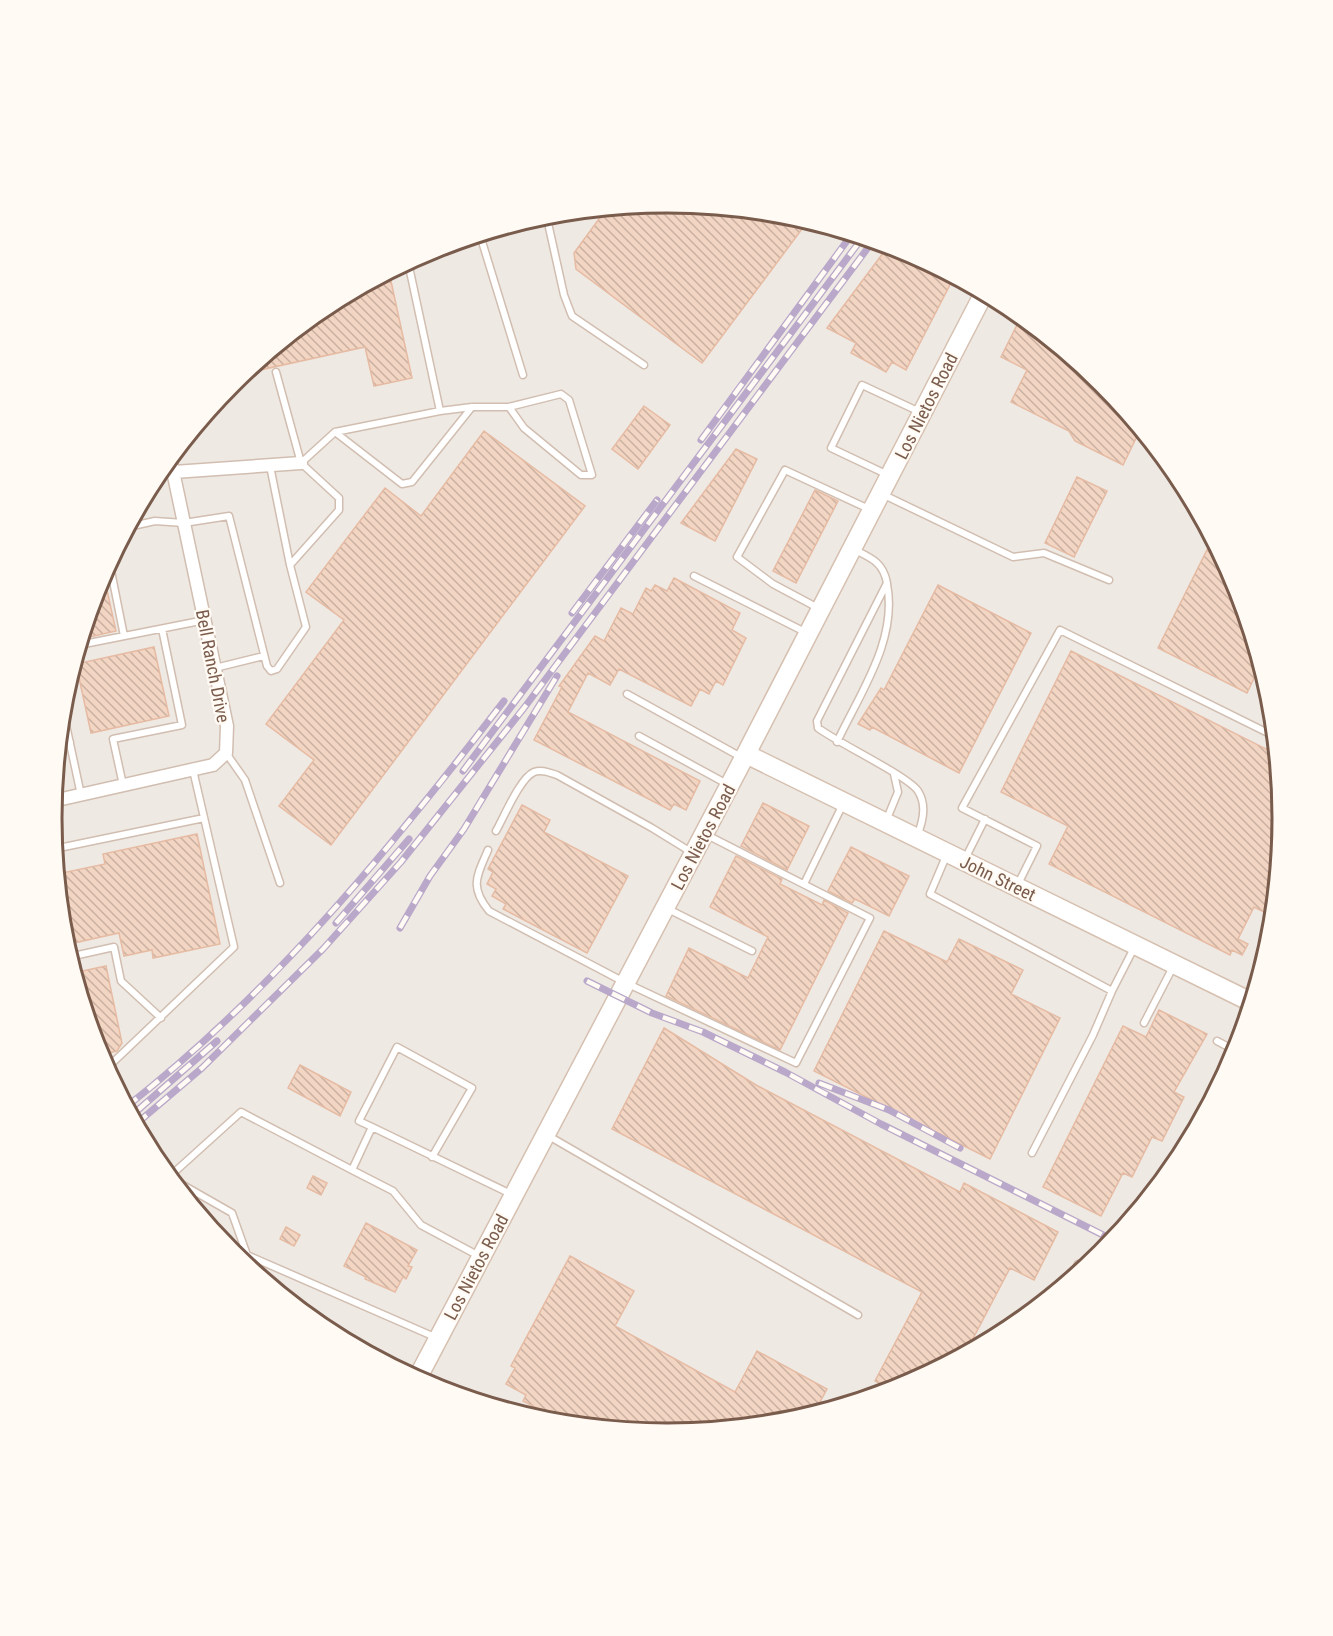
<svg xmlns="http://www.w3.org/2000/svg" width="1333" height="1636" viewBox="0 0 1333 1636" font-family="'Roboto Condensed',sans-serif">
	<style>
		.industrial { fill: #efe9e4 }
		.building { fill: url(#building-back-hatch); stroke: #e6bba3; stroke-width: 1.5 }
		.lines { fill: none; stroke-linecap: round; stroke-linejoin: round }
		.lane-casing { stroke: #d1beb0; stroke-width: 9 }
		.street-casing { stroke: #d1beb0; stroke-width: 15 }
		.secondary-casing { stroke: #d6c0b0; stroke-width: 21 }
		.lane { stroke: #fff; stroke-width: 6 }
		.street { stroke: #fff; stroke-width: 12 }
		.secondary { stroke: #fff; stroke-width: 18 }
		.rail-casing { stroke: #b9a8c9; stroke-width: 7 }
		.rail { stroke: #fffaf3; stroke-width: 4.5; stroke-dasharray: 14; stroke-linecap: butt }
		.labels { text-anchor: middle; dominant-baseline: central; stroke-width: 4.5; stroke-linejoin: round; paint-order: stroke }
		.street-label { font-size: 18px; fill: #7a5c4d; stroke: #fffaf3 }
		.rim { fill: none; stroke: #7a5c4d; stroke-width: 3 }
	</style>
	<defs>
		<pattern id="building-back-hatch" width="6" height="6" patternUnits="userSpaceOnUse" patternTransform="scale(1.5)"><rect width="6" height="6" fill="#f3d5c3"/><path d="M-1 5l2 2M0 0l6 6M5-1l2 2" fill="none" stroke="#cab0a1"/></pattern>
	</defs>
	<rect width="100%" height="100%" fill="#fdf6ec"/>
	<path class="industrial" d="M52 818a614 614 0 1 1 1228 0a614 614 0 1 1-1228 0Z"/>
	<path class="building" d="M 667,202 L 787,214 L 808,221 L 702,363 L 576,269 L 574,253 L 607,208 Z
		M 889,245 L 902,249 L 954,277 L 906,370 L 892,362 L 886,372 L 851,353 L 856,343 L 827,328 Z
		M 389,272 L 412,378 L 374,386 L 365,347 L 242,374 L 325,306 Z
		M 1021,317 L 1102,383 L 1140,430 L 1123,465 L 1075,441 L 1069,431 L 1011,402 L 1027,370 L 1001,357 Z
		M 644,406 L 670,425 L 638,469 L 612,449 Z
		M 484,431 L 585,506 L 331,845 L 279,806 L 314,760 L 266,724 L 344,620 L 306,592 L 385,488 L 421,516 Z
		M 736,449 L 757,459 L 715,541 L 681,523 Z
		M 1077,477 L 1107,491 L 1074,557 L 1045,543 Z
		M 815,490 L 838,501 L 796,583 L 773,571 Z
		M 1212,540 L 1235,583 L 1260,666 L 1247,693 L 1158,648 Z
		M 103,572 L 116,631 L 81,639 L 98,582 Z
		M 674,578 L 740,613 L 732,630 L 746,638 L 723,685 L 716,681 L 709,694 L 700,689 L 691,706 L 619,669 L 610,685 L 588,673 L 568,712 L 700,781 L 686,810 L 674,804 L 670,810 L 534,740 L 562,687 L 559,686 L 595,636 L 604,641 L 621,608 L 633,614 L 646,588 L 651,591 L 655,585 L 667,591 Z
		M 938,585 L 1031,633 L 959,773 L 872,727 L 870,730 L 858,724 L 881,688 L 884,690 Z
		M 154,647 L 169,716 L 91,733 L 76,664 Z
		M 1071,651 L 1276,754 L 1282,818 L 1272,916 L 1254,907 L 1238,939 L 1248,944 L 1242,955 L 1232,950 L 1230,955 L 1049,864 L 1068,826 L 1001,792 Z
		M 763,803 L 809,826 L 787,870 L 741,846 Z
		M 522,805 L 550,820 L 544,832 L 628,876 L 587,953 L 503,909 L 506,904 L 492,896 L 496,889 L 487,884 L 493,872 L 488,869 Z
		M 197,834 L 220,944 L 153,958 L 152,950 L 124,956 L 119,933 L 65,945 L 57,874 L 105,864 L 103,854 Z
		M 851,847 L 909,876 L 889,916 L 855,899 L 852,903 L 828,891 Z
		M 736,856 L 782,879 L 780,884 L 822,905 L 824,900 L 848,913 L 780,1050 L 666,996 L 689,948 L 748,978 L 768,937 L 710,907 Z
		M 884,931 L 947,962 L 959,939 L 1023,970 L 1011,994 L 1060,1018 L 990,1159 L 814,1071 Z
		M 106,966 L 122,1043 L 117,1051 L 98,1055 L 73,973 Z
		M 1159,1010 L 1207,1034 L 1174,1092 L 1184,1097 L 1162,1141 L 1152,1137 L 1132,1177 L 1123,1173 L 1101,1216 L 1043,1187 L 1123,1026 L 1146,1037 Z
		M 664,1028 L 756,1085 L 960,1192 L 964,1183 L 1058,1232 L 1034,1280 L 1010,1268 L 966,1352 L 902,1387 L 891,1390 L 875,1381 L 922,1292 L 612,1129 Z
		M 300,1065 L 351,1092 L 340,1116 L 288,1088 Z
		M 313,1176 L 327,1183 L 321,1195 L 307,1188 Z
		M 366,1223 L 417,1250 L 408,1266 L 412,1267 L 406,1279 L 403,1277 L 395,1292 L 365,1279 L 366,1277 L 344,1266 Z
		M 286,1227 L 300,1235 L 294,1246 L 280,1239 Z
		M 570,1256 L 634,1291 L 615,1326 L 735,1392 L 757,1351 L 827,1389 L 814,1413 L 786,1422 L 666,1433 L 565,1423 L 523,1401 L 526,1395 L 506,1384 L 515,1368 L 511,1366 Z"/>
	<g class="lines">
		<g class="lane-casing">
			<path id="lane" d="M 546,214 L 564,295 L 572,316 L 644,365
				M 480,235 L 523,375
				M 408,262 L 440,411
				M 335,432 L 402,484 L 412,482 L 472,407
				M 301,463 L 335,432 L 440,411 L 472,407 L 509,407 L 561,394 L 569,400 L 592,475 L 581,475 L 524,428 L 509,407
				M 270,466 L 290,565
				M 888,475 L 831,448 L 862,385 L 922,413
				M 884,495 L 1013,557 L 1044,553 L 1109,580
				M 128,527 L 155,521 L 184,523 L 229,516 L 267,666 L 271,671 L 277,669 L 306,627 L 290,565 L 339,510 L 339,498 L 301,463 L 276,372
				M 853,549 C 871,558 883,562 887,583 L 822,711 L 817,721 L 818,728 C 838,743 908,776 918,791 C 927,805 923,822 917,836
				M 109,561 L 124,636
				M 694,576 L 805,632
				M 820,609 L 773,584 L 737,557 L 785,470 L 871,510
				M 79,645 L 205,620
				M 215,668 L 264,656
				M 627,694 L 741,757
				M 63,711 L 81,795
				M 639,736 L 727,784
				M 837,742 C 860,693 898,640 887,584
				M 58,745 L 70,742
				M 226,753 L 245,780 L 280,883
				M 123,785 L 113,739 L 182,725 L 162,629
				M 886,821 L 898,792 L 894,774
				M 496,831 C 504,817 520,778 534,772 C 542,769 550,773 557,775 L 652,828 L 691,852
				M 54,849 L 204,818
				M 488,850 C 477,876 469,886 489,911 L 626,983 L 796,1063 L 870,918 L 705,834
				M 947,854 L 930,894 L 1112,991 L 1134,948
				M 965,859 L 985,819
				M 804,884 L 843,804
				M 1018,884 L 1037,846 L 962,808 L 1060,630 L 1274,736
				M 666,908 L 752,951
				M 69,957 L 114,947 L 121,981 L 161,1018
				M 1144,1023 L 1174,965
				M 1217,1041 L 1236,1051
				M 106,1069 L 234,947 L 193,770
				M 372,1127 L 359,1121 L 397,1047 L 472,1088 L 432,1157
				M 547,1135 L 858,1315
				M 1032,1153 L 1093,1035 L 1112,991
				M 352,1170 L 393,1191 L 421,1225 L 479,1256
				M 1071,1279 L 1078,1264
				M 437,1338 L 247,1255 L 232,1213 L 169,1177 L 241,1112 L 352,1170 L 372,1127 L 511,1194"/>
		</g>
		<g class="street-casing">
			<path id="street" d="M 174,472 L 301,463
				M 53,801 L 213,765 L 226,753 L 227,726 L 170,457"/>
		</g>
		<g class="secondary-casing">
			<path id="secondary" d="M 746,754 L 1251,1002
				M 417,1379 L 746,754 L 984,293"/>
		</g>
		<use href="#lane" class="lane"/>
		<use href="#street" class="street"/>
		<use href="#secondary" class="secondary"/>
		<g class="rail-casing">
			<path id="rail" d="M 701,440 L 852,234
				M 572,613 L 657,500
				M 463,771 L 863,237
				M 336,923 L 409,839
				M 400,928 L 430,876 L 464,829 L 557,676
				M 587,981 L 652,1013 L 703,1032 L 785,1072 L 881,1124 L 1113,1240
				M 819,1083 L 889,1110 L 960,1148
				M 126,1107 C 273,992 391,848 504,701
				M 138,1110 L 217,1041
				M 136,1124 L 202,1068 L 323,949 L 401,862 L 524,708 L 873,241"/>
		</g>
		<use href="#rail" class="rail"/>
	</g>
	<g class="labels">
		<g class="street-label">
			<text transform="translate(926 406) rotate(-63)">Los Nietos Road</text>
			<text transform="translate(213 666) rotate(79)">Bell Ranch Drive</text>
			<text transform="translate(703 837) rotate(-62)">Los Nietos Road</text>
			<text transform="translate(998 878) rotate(26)">John Street</text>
			<text transform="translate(476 1267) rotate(-62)">Los Nietos Road</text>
		</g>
	</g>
	<path d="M0 0H1333V1636H0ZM62 818a605 605 0 1 1 1210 0a605 605 0 1 1-1210 0Z" fill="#fffaf3" fill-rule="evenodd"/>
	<path class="rim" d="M62 818a605 605 0 1 1 1210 0a605 605 0 1 1-1210 0Z"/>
</svg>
